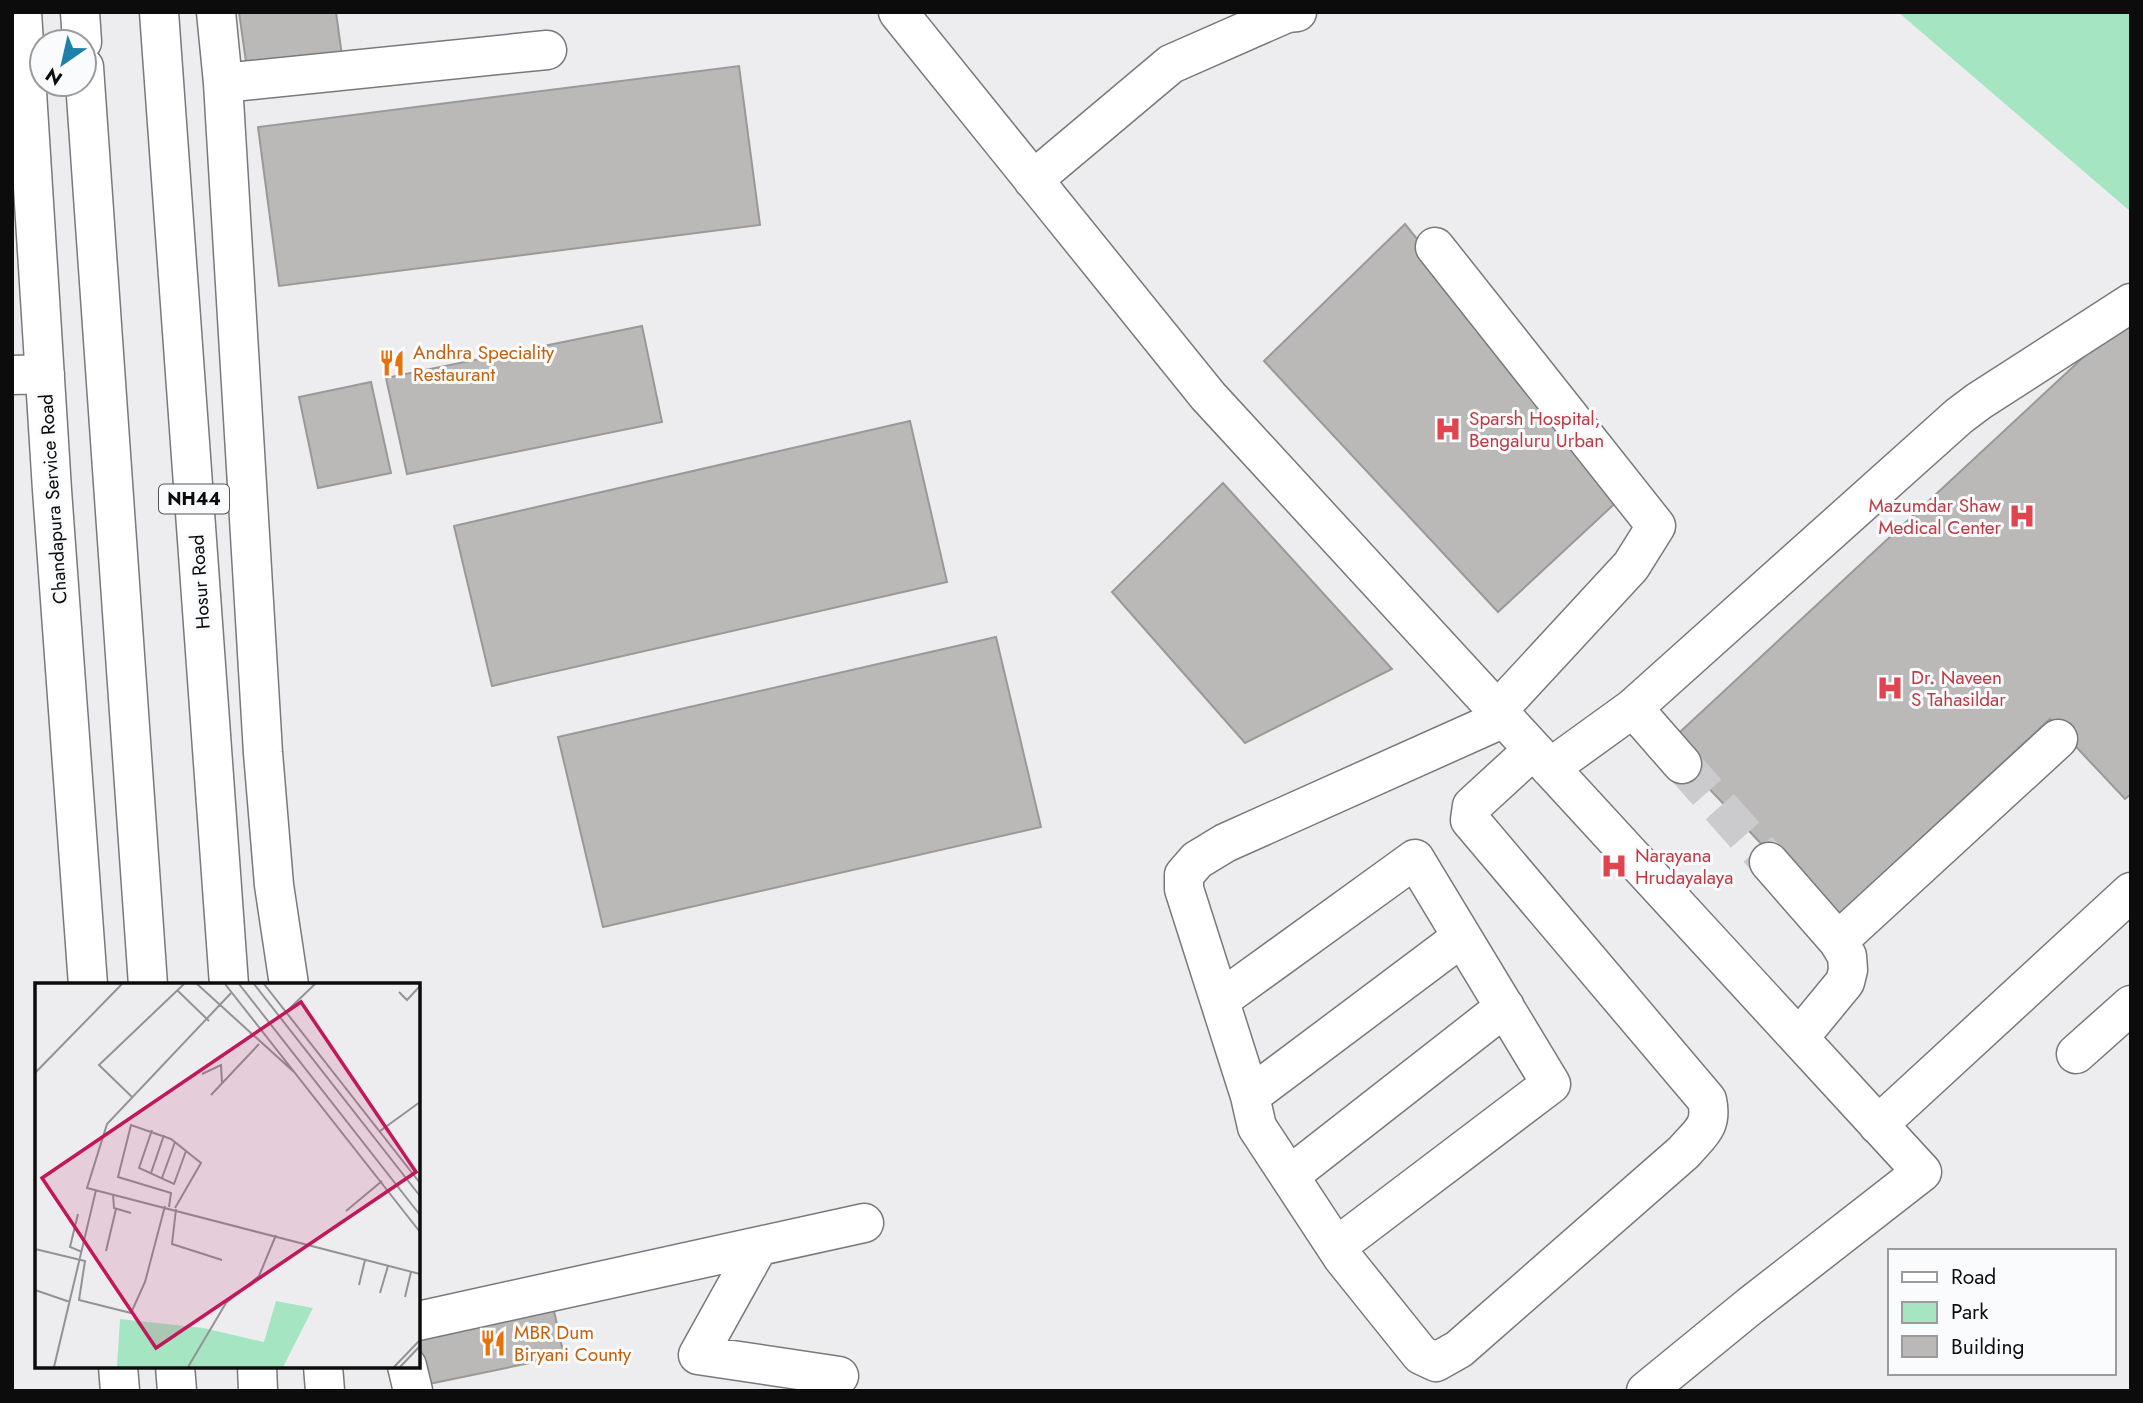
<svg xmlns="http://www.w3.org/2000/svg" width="2143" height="1403" viewBox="0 0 2143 1403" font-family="Jost,sans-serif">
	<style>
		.green { fill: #a5e5c2 }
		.building { fill: #bbb9b7; stroke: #9b9997; stroke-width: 2 }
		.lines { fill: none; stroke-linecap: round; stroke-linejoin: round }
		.minor-tunnel { stroke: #cbcbce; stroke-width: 38; stroke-dasharray: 38 19; stroke-linecap: butt }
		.minor-casing { stroke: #78797b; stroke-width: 41 }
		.highway-casing { stroke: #78797b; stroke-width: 41 }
		.minor { stroke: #fff; stroke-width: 38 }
		.highway { stroke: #fff; stroke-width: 38 }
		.labels { text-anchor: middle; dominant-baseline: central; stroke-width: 6; stroke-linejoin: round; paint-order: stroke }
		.shield { fill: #fafbfd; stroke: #535455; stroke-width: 2 }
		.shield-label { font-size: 18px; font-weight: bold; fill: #0c0c0d }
		.food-label { font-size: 19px; fill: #c56008; stroke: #fafbfd; text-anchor: start }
		.health-label { font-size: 19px; fill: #be3a42; stroke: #fafbfd; text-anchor: start }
		.street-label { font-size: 19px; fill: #0c0c0d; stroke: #fafbfd }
		.inset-road { fill: none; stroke: #939395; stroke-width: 2 }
		.view { fill: #c2185b; fill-opacity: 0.15; stroke: #c2185b; stroke-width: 3.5 }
		.inset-edge { fill: none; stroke: #0c0c0d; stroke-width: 3.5 }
	</style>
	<rect width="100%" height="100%" fill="#ededf0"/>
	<path class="green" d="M 1898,12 L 2131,12 L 2131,212 Z"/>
	<path class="building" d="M 239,12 L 336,12 L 342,56 L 247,69 Z
		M 739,66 L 760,225 L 279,286 L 258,127 Z
		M 1405,224 L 1623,496 L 1498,612 L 1264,361 Z
		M 2131,313 L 2131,794 L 2125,799 L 2050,719 L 1833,920 L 1667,744 Z
		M 642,326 L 662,422 L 407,474 L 386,378 Z
		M 371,382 L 391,473 L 318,488 L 299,397 Z
		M 910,421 L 947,582 L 492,686 L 454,526 Z
		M 1223,483 L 1392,669 L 1245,743 L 1112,592 Z
		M 996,637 L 1041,827 L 603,927 L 558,737 Z
		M 552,1302 L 564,1356 L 424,1385 L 418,1355 L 418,1330 Z"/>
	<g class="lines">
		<path class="minor-tunnel" d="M 1682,764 L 1769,862"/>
		<g class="minor-casing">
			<path id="minor" d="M 22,12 L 52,490 L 88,985
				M 216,12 L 223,83 L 263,753 L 274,885 L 289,985
				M 898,12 L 1208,396 L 1922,1172 L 1750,1306 L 1646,1391
				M 223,83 L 547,50
				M 1033,180 L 1171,64 L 1287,13 L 1297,12
				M 1435,247 L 1656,526 L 1631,566 L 1497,711
				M 12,375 L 45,374
				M 1633,708 L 1682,764
				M 1504,718 L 1225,843 L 1197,860 L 1184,875 L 1184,889 L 1250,1096 L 1257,1127 L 1343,1258 L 1421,1355 L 1436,1362 L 1459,1349 L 1684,1152 C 1700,1133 1713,1127 1707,1100 L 1470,820 L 1472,806 L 1533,750
				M 1550,768 L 1633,708 L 1959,416 L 1979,401 L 2131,303
				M 1769,862 L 1838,941 L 1847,956 L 1848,970 L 1845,982 L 1799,1038
				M 1838,941 L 2058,739
				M 1220,1000 L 1415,859 L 1551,1084 L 1336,1247
				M 2076,1054 L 2131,1005
				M 1250,1096 L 1462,937
				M 1878,1125 L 2131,892
				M 1289,1176 L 1505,1007
				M 758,1247 L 698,1355 L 839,1376
				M 418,1321 L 864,1223
				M 118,1366 L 120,1391
				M 323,1366 L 325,1391
				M 407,1366 L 413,1391"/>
		</g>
		<g class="highway-casing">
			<path id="highway" d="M 80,12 L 82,42
				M 159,12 L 229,985
				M 84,67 L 148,985
				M 175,1366 L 177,1391
				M 257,1366 L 258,1391"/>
		</g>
		<use href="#minor" class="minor"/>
		<use href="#highway" class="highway"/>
	</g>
	<defs>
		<g id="restaurant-bare" transform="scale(2.1)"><path d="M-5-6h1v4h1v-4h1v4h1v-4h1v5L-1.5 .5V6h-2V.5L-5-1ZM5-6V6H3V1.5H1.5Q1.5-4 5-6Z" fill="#e8710a" stroke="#fafbfd" stroke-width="2.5" paint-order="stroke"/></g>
		<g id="hospital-bare" transform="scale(2.1)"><path d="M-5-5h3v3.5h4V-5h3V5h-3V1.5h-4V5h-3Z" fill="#e0444e" stroke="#fafbfd" stroke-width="2.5" paint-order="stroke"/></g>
	</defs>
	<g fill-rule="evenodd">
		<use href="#restaurant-bare" x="392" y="363"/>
		<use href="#hospital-bare" x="1448" y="429"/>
		<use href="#hospital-bare" x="2022" y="516"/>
		<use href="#hospital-bare" x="1890" y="688"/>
		<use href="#hospital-bare" x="1614" y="866"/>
		<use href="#restaurant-bare" x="493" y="1343"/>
	</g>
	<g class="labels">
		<rect class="shield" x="159" y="484.5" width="70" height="29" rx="5"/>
		<g class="shield-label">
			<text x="194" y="499">NH44</text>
		</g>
		<g class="food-label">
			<text x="413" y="352">Andhra Speciality<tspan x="413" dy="22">Restaurant</tspan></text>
			<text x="514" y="1332">MBR Dum<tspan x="514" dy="22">Biryani County</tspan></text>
		</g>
		<g class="health-label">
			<text x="1469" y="418">Sparsh Hospital,<tspan x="1469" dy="22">Bengaluru Urban</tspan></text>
			<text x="2001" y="505" text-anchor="end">Mazumdar Shaw<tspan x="2001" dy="22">Medical Center</tspan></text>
			<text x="1911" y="677">Dr. Naveen<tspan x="1911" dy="22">S Tahasildar</tspan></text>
			<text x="1635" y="855">Narayana<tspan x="1635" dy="22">Hrudayalaya</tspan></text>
		</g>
		<g class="street-label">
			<text transform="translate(53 499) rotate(-94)">Chandapura Service Road</text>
			<text transform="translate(200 582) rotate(-94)">Hosur Road</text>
		</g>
	</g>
	<g transform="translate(35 983)">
		<rect width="385" height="385" fill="#ededf0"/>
		<path d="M 241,318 L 278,325 L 248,384 L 82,384 L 85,336 L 168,345 L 229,359 Z" fill="#a5e5c2"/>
		<path class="inset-road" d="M 162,1 L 259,89M 190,1 L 385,249M 204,1 L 385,232M 219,1 L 385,213M 229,1 L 385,200M 142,7 L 174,38M 197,9 L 72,141 L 52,205 L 385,291M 364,9 L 372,17 L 385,3M 251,29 L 280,1M 0,90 L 87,1M 167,91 L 186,82 L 187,100M 176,112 L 224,61M 97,114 L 64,82 L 149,1M 117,147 L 104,185 L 139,201 L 151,168M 345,148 L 385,119M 116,190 L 129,152M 127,195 L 140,159M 78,211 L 79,225 L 96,230M 134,224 L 136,210 L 83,194 L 96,142 L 136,156 L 166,180 L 140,225M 141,226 L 137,261 L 187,277M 311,228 L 347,198M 43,231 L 35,264 L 47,269M 0,266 L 50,278 L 44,317 L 96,330 L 110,299 L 130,223M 71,268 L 81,226M 324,302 L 330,277M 0,307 L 35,319M 345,310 L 353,283M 370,314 L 376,289M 19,384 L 61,207M 153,384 L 191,320 L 224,293 L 241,252M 359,384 L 385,357M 365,384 L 385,363"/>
		<path class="view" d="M 266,19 L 381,189 L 121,365 L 7,195 Z"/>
		<rect width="385" height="385" class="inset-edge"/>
	</g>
	<rect width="2143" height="1403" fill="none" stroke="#0c0c0d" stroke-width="28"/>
	<rect x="1888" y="1249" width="228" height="126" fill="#fafbfd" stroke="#9b9b9d" stroke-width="2"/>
	<rect x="1902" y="1272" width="35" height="10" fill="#ffffff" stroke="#9b9b9d" stroke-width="2"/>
	<text x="1951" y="1284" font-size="21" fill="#0c0c0d">Road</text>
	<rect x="1902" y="1302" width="35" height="21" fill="#a5e5c2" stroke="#9b9b9d" stroke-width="2"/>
	<text x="1951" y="1319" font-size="21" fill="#0c0c0d">Park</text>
	<rect x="1902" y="1336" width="35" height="21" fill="#bbb9b7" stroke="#9b9b9d" stroke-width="2"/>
	<text x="1951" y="1354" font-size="21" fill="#0c0c0d">Building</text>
	<g transform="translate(63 63) rotate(214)"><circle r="33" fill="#fafbfd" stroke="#9b9b9d" stroke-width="2"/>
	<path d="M0-5L12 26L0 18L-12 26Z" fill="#1e80ab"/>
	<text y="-10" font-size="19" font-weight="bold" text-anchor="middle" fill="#0c0c0d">N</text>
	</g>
</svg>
